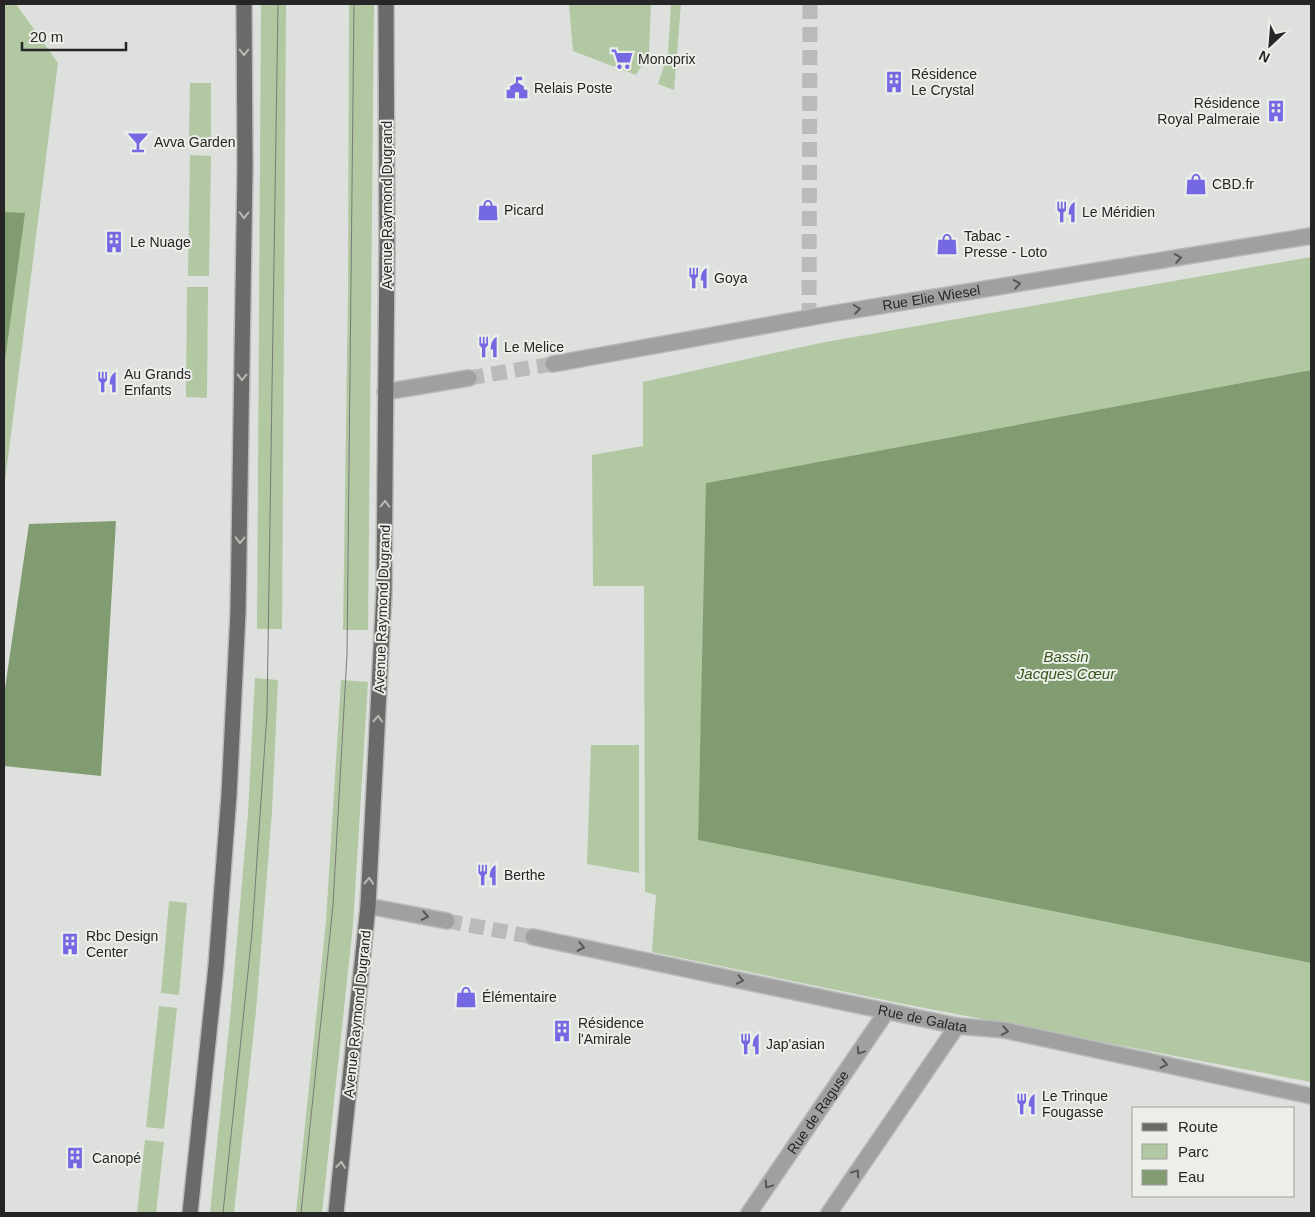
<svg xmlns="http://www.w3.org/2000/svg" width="1315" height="1217" viewBox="0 0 1315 1217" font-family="Helvetica,sans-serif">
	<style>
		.green { fill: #b1c8a3 }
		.water { fill: #829c71 }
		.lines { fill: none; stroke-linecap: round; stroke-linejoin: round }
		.street-tunnel { stroke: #b9bbb8; stroke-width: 15; stroke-dasharray: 15 8; stroke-linecap: butt }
		.street-casing { stroke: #b9bbb8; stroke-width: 18 }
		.primary-casing { stroke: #b9bbb8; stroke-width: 18 }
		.street { stroke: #9fa09f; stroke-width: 15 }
		.primary { stroke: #6a6b69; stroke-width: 15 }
		.tram { stroke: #7a7b79; stroke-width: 1 }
		.oneway { stroke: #b8bab6 }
		.oneway2 { stroke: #565756 }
		.labels { text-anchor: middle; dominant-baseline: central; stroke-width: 4; stroke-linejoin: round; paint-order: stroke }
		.poi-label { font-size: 14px; fill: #252625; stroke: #eceeea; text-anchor: start }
		.street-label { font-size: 14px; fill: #252625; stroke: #eceeea }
		.water-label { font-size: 15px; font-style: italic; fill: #345618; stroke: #eceeea }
	</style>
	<rect width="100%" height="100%" fill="#dee0dd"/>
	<path class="green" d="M 4,4 L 16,4 L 58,63 L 4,489 Z
		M 261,4 L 286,4 L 282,629 L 257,629 Z
		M 349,4 L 374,4 L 368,630 L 343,630 L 348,291 Z
		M 569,4 L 651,4 L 649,54 L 636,75 L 573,51 Z
		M 671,4 L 681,4 L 674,90 L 658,84 L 668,54 Z
		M 190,83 L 211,83 L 211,139 L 189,139 Z
		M 190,155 L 211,156 L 209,276 L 188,276 Z
		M 1311,257 L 1311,370 L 707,483 L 698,840 L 1311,963 L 1311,1082 L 909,1005 L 652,952 L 656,895 L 645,892 L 644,586 L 593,586 L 592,455 L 643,446 L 643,382 L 820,343 Z
		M 187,287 L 208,287 L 207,398 L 186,397 Z
		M 255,678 L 278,680 L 272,812 L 256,1011 L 234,1213 L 210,1213 L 231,1008 L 248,813 Z
		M 341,680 L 368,682 L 353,925 L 322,1213 L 296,1213 L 326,921 Z
		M 591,745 L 639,745 L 639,873 L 587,864 Z
		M 169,901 L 187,903 L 179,995 L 161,993 Z
		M 159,1006 L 177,1008 L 164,1129 L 146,1127 Z
		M 145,1140 L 164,1142 L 156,1213 L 137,1213 Z"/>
	<path class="water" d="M 4,212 L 25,213 L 4,368 Z
		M 1311,370 L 1311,963 L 698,840 L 706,483 Z
		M 116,521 L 101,776 L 4,766 L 4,695 L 29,524 Z"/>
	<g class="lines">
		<path class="street-tunnel" d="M 809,318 L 810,4
			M 469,378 L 553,364
			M 447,921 L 533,937"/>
		<g class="street-casing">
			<g id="street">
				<path id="s1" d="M 553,364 L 824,315 L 1311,236"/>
				<path d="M 385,392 L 469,378"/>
				<path d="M 368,906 L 447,921"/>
				<path id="s2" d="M 533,937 L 957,1026 L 1004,1030 L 1311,1096"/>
				<path id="s3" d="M 749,1213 L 887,1011"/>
				<path d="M 829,1213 L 957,1026"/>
			</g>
		</g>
		<g class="primary-casing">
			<path id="primary" d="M 190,1213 L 216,966 L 229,795 L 238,613 L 245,168 L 244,4
				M 336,1213 L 368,906 L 384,592 L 387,246 L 386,4"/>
		</g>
		<use href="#street" class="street"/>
		<use href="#primary" class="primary"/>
		<path class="tram" d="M 223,1213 L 252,933 L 267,713 L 278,4
			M 301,1213 L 333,905 L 347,654 L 354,4"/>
	</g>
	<defs><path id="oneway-chevron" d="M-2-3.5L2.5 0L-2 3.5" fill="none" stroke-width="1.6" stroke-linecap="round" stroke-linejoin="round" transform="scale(1.25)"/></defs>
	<g class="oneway">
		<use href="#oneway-chevron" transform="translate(244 52) rotate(90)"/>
		<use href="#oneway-chevron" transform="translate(244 215) rotate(91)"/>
		<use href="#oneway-chevron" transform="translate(242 377) rotate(91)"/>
		<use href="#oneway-chevron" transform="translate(385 504) rotate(-89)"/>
		<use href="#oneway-chevron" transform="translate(240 540) rotate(91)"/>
		<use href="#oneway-chevron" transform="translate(378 719) rotate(-87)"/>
		<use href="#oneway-chevron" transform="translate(369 881) rotate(-87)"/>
		<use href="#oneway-chevron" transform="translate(341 1165) rotate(-84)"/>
	</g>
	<g class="oneway2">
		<use href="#oneway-chevron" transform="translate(1178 258) rotate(-9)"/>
		<use href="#oneway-chevron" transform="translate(1017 284) rotate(-9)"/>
		<use href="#oneway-chevron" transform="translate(857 309) rotate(-9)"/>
		<use href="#oneway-chevron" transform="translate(425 916) rotate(11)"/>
		<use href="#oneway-chevron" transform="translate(581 947) rotate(12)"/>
		<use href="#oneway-chevron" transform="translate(740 980) rotate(12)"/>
		<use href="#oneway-chevron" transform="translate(1005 1031) rotate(9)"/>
		<use href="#oneway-chevron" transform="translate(860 1051) rotate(124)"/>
		<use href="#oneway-chevron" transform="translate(1164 1064) rotate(12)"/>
		<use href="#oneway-chevron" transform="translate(856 1173) rotate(-56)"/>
		<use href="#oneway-chevron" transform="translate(768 1185) rotate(124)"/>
	</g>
	<defs>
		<g id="supermarket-bare" transform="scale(1.725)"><path d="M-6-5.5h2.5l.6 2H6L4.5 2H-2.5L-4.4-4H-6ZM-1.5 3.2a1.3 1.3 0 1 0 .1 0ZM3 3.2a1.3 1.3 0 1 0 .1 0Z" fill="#7468e3" stroke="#eceeea" stroke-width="2.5" paint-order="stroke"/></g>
		<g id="building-bare" transform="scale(1.725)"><path d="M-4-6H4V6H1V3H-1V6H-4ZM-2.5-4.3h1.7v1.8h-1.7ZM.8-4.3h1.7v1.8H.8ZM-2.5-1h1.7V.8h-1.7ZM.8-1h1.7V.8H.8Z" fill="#7468e3" stroke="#eceeea" stroke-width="2.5" paint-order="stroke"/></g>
		<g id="civic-bare" transform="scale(1.725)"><path d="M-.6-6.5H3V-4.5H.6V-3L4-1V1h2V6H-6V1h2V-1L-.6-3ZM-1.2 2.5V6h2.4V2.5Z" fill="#7468e3" stroke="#eceeea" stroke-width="2.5" paint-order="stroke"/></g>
		<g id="bar-bare" transform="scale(1.725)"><path d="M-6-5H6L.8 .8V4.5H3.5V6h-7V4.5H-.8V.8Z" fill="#7468e3" stroke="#eceeea" stroke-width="2.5" paint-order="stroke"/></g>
		<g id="shop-bare" transform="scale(1.725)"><path d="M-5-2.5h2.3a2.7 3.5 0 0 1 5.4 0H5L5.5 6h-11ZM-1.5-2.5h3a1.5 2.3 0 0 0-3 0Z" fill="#7468e3" stroke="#eceeea" stroke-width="2.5" paint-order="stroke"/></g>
		<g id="restaurant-bare" transform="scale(1.725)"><path d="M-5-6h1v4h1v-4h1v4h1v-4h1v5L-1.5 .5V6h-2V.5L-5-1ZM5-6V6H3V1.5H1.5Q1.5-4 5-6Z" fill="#7468e3" stroke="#eceeea" stroke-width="2.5" paint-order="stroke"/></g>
	</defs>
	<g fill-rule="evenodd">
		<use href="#supermarket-bare" x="622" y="59"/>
		<use href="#building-bare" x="894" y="82"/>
		<use href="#civic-bare" x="517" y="88"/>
		<use href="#building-bare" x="1276" y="111"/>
		<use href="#bar-bare" x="138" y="142"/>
		<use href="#shop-bare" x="1196" y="184"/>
		<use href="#shop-bare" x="488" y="210"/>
		<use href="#restaurant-bare" x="1066" y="212"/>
		<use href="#building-bare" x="114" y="242"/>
		<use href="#shop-bare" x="947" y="244"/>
		<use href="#restaurant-bare" x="698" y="278"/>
		<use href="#restaurant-bare" x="488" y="347"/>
		<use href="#restaurant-bare" x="107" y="382"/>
		<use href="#restaurant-bare" x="487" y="875"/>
		<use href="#building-bare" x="70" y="944"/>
		<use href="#shop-bare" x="466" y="997"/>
		<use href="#building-bare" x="562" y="1031"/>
		<use href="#restaurant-bare" x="750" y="1044"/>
		<use href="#restaurant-bare" x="1026" y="1104"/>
		<use href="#building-bare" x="75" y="1158"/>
	</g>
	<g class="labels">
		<g class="poi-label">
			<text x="638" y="59">Monoprix</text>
			<text x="911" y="74">Résidence<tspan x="911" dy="16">Le Crystal</tspan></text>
			<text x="534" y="88">Relais Poste</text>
			<text x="1260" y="103" text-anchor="end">Résidence<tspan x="1260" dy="16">Royal Palmeraie</tspan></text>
			<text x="154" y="142">Avva Garden</text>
			<text x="1212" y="184">CBD.fr</text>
			<text x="504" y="210">Picard</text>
			<text x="1082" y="212">Le Méridien</text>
			<text x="964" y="236">Tabac -<tspan x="964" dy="16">Presse - Loto</tspan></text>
			<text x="130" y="242">Le Nuage</text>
			<text x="714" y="278">Goya</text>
			<text x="504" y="347">Le Melice</text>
			<text x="124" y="374">Au Grands<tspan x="124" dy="16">Enfants</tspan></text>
			<text x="504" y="875">Berthe</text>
			<text x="86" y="936">Rbc Design<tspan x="86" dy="16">Center</tspan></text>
			<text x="482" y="997">Élémentaire</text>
			<text x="578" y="1023">Résidence<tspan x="578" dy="16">l'Amirale</tspan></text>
			<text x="766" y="1044">Jap'asian</text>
			<text x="1042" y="1096">Le Trinque<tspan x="1042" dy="16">Fougasse</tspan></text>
			<text x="92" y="1158">Canopé</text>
		</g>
		<g class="street-label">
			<text transform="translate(387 205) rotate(-90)">Avenue Raymond Dugrand</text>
			<text stroke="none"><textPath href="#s1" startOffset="384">Rue Elie Wiesel</textPath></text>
			<text transform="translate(382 609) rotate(-88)">Avenue Raymond Dugrand</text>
			<text transform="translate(357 1014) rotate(-84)">Avenue Raymond Dugrand</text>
			<text stroke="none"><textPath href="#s2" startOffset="398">Rue de Galata</textPath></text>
			<text stroke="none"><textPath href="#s3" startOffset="122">Rue de Raguse</textPath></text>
		</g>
		<g class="water-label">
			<text x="1066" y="656">Bassin<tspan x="1066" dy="17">Jacques Cœur</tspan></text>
		</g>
	</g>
	<rect width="1315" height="1217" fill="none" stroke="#252625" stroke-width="10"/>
	<rect x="1132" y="1107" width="162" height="90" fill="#eceeea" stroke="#9c9e9b"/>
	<rect x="1142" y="1123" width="25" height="8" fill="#6a6b69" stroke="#9c9e9b"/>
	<text x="1178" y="1132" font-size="15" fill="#252625">Route</text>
	<rect x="1142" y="1144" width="25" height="15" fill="#b1c8a3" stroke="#9c9e9b"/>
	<text x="1178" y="1157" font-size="15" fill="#252625">Parc</text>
	<rect x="1142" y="1170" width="25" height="15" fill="#829c71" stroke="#9c9e9b"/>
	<text x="1178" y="1182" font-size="15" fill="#252625">Eau</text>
	<g transform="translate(1270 45) rotate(206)" stroke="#eceeea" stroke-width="4" paint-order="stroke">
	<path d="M0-4L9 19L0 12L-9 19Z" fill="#252625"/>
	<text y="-8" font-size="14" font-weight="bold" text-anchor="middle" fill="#252625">N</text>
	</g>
	<path d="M22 42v8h104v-8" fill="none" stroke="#252625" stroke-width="2.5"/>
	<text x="30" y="42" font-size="15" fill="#252625" stroke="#eceeea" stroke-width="4" paint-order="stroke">20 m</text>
</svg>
